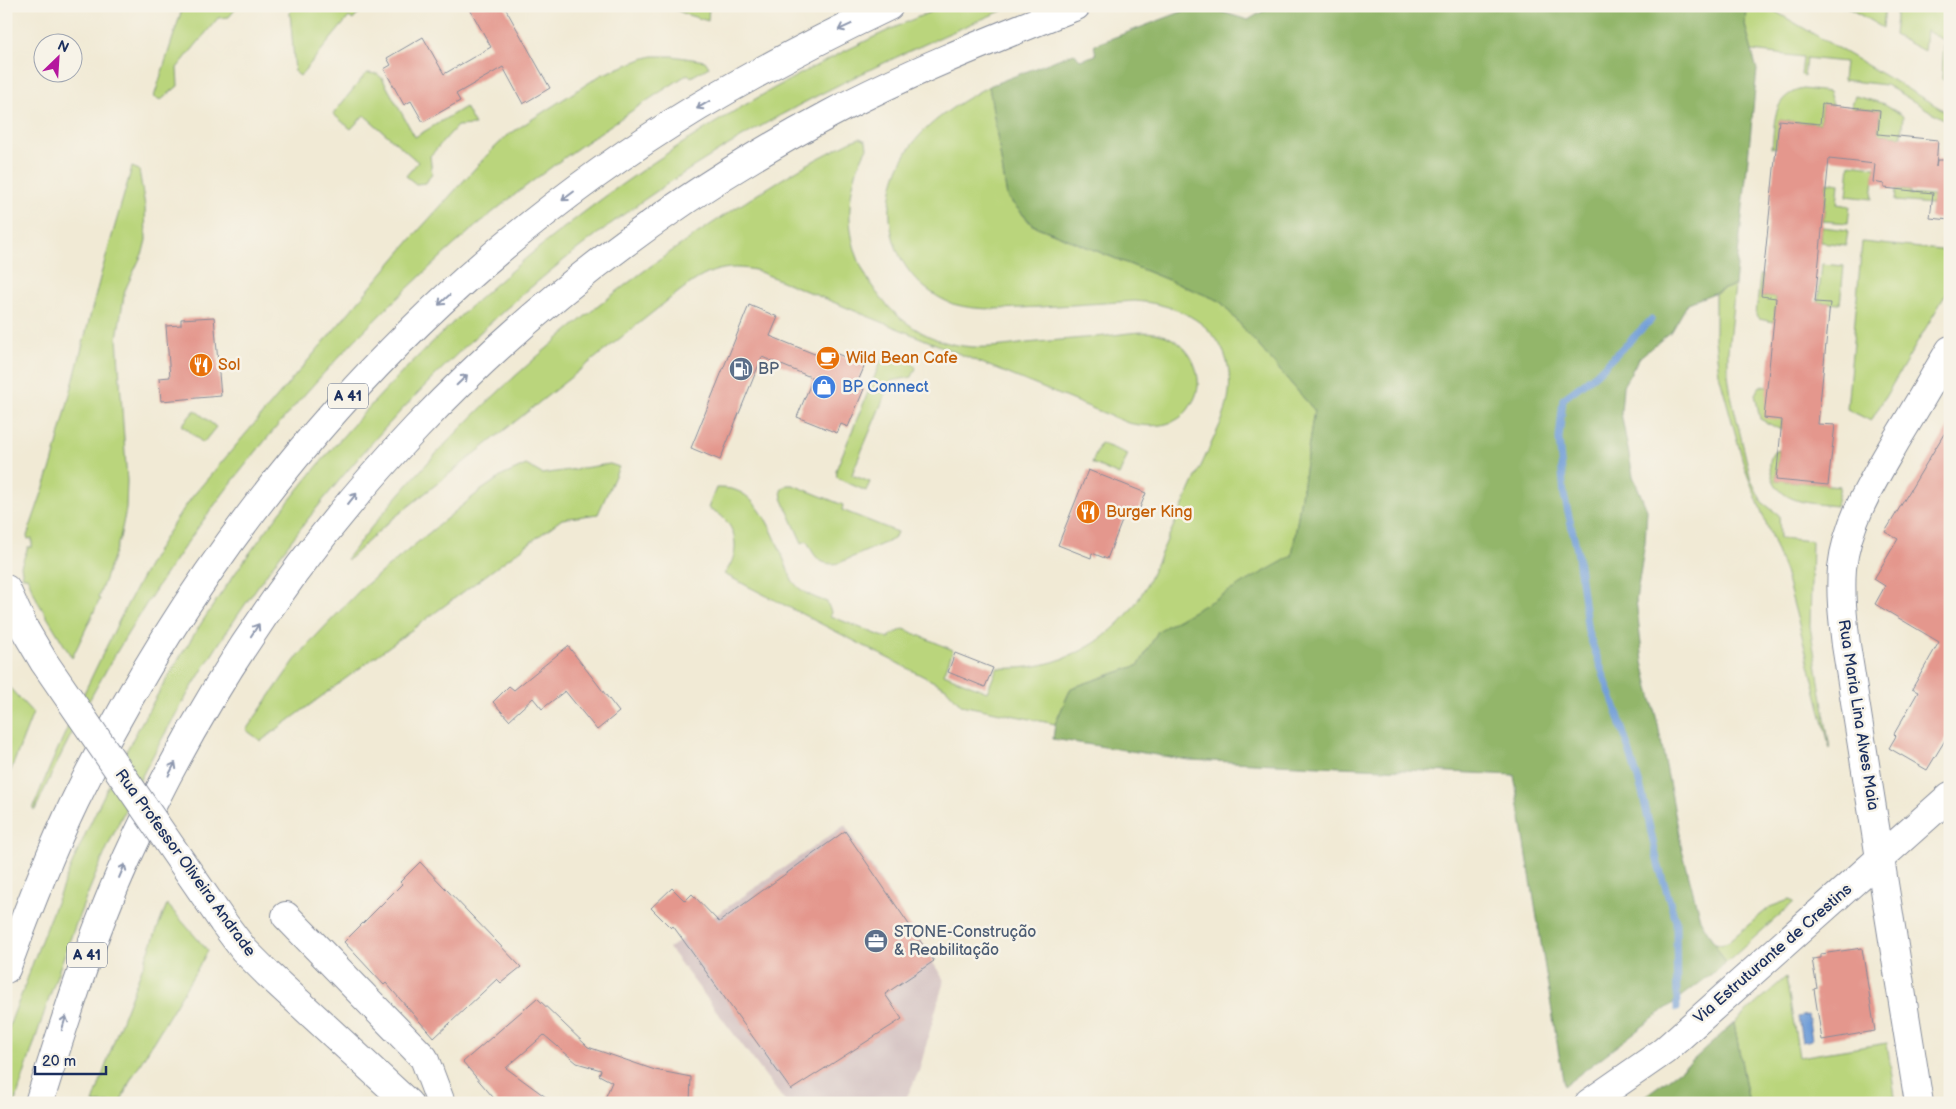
<svg xmlns="http://www.w3.org/2000/svg" width="1956" height="1109" viewBox="0 0 1956 1109" font-family="'Balsamiq Sans',sans-serif">
	<style>
		.industrial { fill: #d2bfc0 }
		.green { fill: #bad57b; stroke: #6a826c }
		.forest { fill: #93b66b; stroke: #577264 }
		.water { fill: #6f9dd7; stroke: #45669a }
		.lines { fill: none; stroke-linecap: round; stroke-linejoin: round }
		.stream { stroke: #6f9dd7; stroke-width: 7 }
		.building { fill: #e4978d }
		.minor-casing { stroke: #868c9a; stroke-width: 30 }
		.major-casing { stroke: #868c9a; stroke-width: 30 }
		.highway-casing { stroke: #868c9a; stroke-width: 30 }
		.minor { stroke: #fff; stroke-width: 28 }
		.major { stroke: #fff; stroke-width: 28 }
		.highway { stroke: #fff; stroke-width: 28 }
		.minor-bridge-casing { stroke: #868c9a; stroke-width: 30; stroke-linecap: butt }
		.minor-bridge { stroke: #fff; stroke-width: 28 }
		.oneway { stroke: #8d97ae }
		.labels { text-anchor: middle; dominant-baseline: central; stroke-width: 5; stroke-linejoin: round; paint-order: stroke }
		.shield { fill: #f7f3e8; stroke: #5d6a87; stroke-width: 1 }
		.shield-label { font-size: 15px; font-weight: bold; fill: #1b2f5e }
		.food-label { font-size: 16px; fill: #c56008; stroke: #f7f3e8; text-anchor: start }
		.service-label { font-size: 16px; fill: #4e5e75; stroke: #f7f3e8; text-anchor: start }
		.shop-label { font-size: 16px; fill: #366cbe; stroke: #f7f3e8; text-anchor: start }
		.street-label { font-size: 16px; fill: #1b2f5e; stroke: #f7f3e8 }
	</style>
	<rect width="100%" height="100%" fill="#f7f3e8"/>
	<filter id="ink" filterUnits="userSpaceOnUse"><feTurbulence type="fractalNoise" baseFrequency=".02" numOctaves="2"/><feDisplacementMap in="SourceGraphic" scale="10" xChannelSelector="R" yChannelSelector="G"/><feConvolveMatrix kernelMatrix="1 2 1 2 8 2 1 2 1" color-interpolation-filters="sRGB"/></filter>
	<filter id="wash" filterUnits="userSpaceOnUse"><feTurbulence type="fractalNoise" baseFrequency=".0096" numOctaves="4" result="noise"/><feDisplacementMap in="SourceGraphic" scale="20" xChannelSelector="R" yChannelSelector="G"/><feGaussianBlur stdDeviation="1.12" result="paint"/><feColorMatrix in="noise" values="0 0 0 0 0 0 0 0 0 0 0 0 0 0 0 0 0 1.4 0 .05"/><feComposite in="paint" operator="in"/></filter>
	<g filter="url(#wash)">
		<rect width="100%" height="100%" fill="#f1ead5"/>
		<path class="industrial" d="M 845,825 L 944,980 L 919,1071 L 904,1103 L 786,1103 L 669,948 Z"/>
		<path class="green" d="M 183,6 L 238,6 L 229,17 L 218,18 L 177,68 L 178,86 L 161,100 L 154,97 Z
			M 292,6 L 365,6 L 353,20 L 349,17 L 300,76 L 295,72 L 290,13 Z
			M 667,6 L 709,6 L 708,21 L 688,15 Z
			M 944,6 L 1013,6 C 920,45 829,86 742,137 C 473,295 255,540 120,820 C 77,911 45,1007 15,1103 L 6,1103 C 6,1083 4,1062 6,1042 C 8,1023 19,1003 25,985 C 44,930 66,876 90,824 C 263,453 566,163 944,6 Z
			M 1746,6 L 1766,6 L 1950,114 L 1950,123 L 1886,85 L 1843,80 L 1845,62 L 1806,58 L 1804,76 L 1801,75 L 1803,57 L 1752,51 L 1745,25 Z
			M 1845,6 L 1885,6 L 1883,28 Z
			M 1897,6 L 1950,6 L 1950,84 L 1942,79 L 1944,40 L 1926,31 L 1924,51 L 1894,35 Z
			M 653,56 L 672,56 L 705,61 L 709,67 L 691,77 L 688,74 C 615,121 543,170 476,226 C 447,250 419,278 391,304 C 243,448 120,620 35,810 L 33,809 C 51,761 73,716 95,670 C 124,610 153,550 192,497 L 419,230 L 489,153 L 507,136 L 534,118 L 601,75 L 642,59 Z
			M 368,73 L 377,74 L 382,78 L 415,137 L 465,107 L 475,125 L 457,126 L 430,156 L 432,173 L 426,183 L 416,184 L 406,176 L 418,162 L 364,115 L 351,129 L 333,114 L 364,76 Z
			M 989,86 L 1007,197 L 1032,225 L 1220,301 L 1314,410 L 1292,557 L 1158,631 L 1139,665 L 1071,688 L 1055,724 L 961,705 L 946,688 L 724,574 C 744,551 736,519 708,508 L 716,488 C 722,488 729,488 735,490 C 766,500 780,553 792,580 C 801,593 813,597 827,602 L 831,612 L 830,616 L 889,639 L 891,635 L 904,629 L 953,650 L 944,674 L 987,692 L 997,668 C 1059,672 1118,641 1146,586 L 1223,418 C 1247,349 1203,306 1135,301 C 1104,303 1072,305 1040,307 C 1012,308 981,312 953,304 C 942,300 933,294 924,287 C 883,252 880,193 909,149 C 927,122 960,102 989,86 Z
			M 1803,89 L 1829,92 L 1833,105 L 1822,104 L 1820,124 L 1779,120 L 1776,148 L 1772,147 C 1775,122 1772,95 1803,89 Z
			M 1855,96 L 1885,104 L 1903,116 L 1901,136 L 1878,134 L 1880,110 L 1851,107 Z
			M 860,138 L 866,141 L 867,148 C 848,182 844,223 859,261 C 876,304 916,340 963,346 C 984,349 1006,346 1027,343 C 1053,341 1080,338 1106,336 C 1124,334 1145,329 1163,335 C 1183,341 1196,359 1198,379 C 1199,389 1196,397 1191,405 C 1178,428 1152,428 1128,423 L 755,270 C 715,262 697,278 667,301 L 390,521 L 348,560 L 347,558 C 461,410 602,291 761,192 C 785,177 810,162 836,149 C 844,145 852,140 860,138 Z
			M 1850,164 L 1875,167 L 1872,199 L 1847,196 Z
			M 132,167 L 139,170 L 145,206 L 146,240 L 143,252 L 125,290 L 117,338 L 127,481 L 126,509 L 120,538 L 98,598 L 100,599 L 72,658 L 38,602 L 27,577 L 23,577 L 21,566 L 28,547 L 32,547 L 32,538 L 28,539 L 27,536 L 52,464 L 101,274 Z
			M 1827,182 L 1839,184 L 1837,204 L 1850,206 L 1848,223 L 1823,221 Z
			M 1896,190 L 1910,191 L 1910,194 L 1933,196 L 1932,204 L 1895,201 Z
			M 1822,227 L 1848,230 L 1846,245 L 1821,242 Z
			M 1862,242 L 1950,251 L 1950,287 L 1871,421 L 1847,409 Z
			M 1822,264 L 1844,266 L 1840,304 L 1818,302 Z
			M 1760,275 L 1763,275 L 1761,296 L 1776,298 L 1774,322 L 1759,319 L 1756,315 Z
			M 1735,285 L 1728,351 L 1728,374 L 1731,395 L 1751,480 L 1762,502 L 1779,515 L 1780,538 L 1812,541 L 1810,626 L 1830,749 L 1803,640 L 1785,572 L 1745,469 L 1719,374 L 1715,340 L 1715,293 Z
			M 890,355 L 911,362 L 916,368 L 912,377 L 891,381 L 854,469 L 852,475 L 870,482 L 866,491 L 839,479 L 837,477 L 836,470 L 881,361 L 885,357 Z
			M 1760,386 L 1767,387 L 1782,420 L 1781,430 L 1760,419 L 1755,394 Z
			M 195,410 L 216,427 L 203,443 L 182,425 Z
			M 1100,443 L 1128,454 L 1119,475 L 1092,463 Z
			M 1779,450 L 1776,480 L 1840,486 L 1836,506 C 1810,503 1778,504 1771,473 C 1769,465 1769,457 1775,451 Z
			M 610,464 L 619,467 L 598,514 L 562,519 L 261,741 L 246,730 L 295,660 L 316,636 L 361,589 L 480,491 L 502,476 L 526,465 L 542,474 Z
			M 787,485 L 793,485 L 843,505 L 842,510 L 897,532 L 894,539 L 839,563 C 820,567 814,556 807,541 L 802,543 L 782,498 L 781,490 Z
			M 6,684 L 33,713 L 6,783 Z
			M 1789,900 L 1794,902 L 1726,963 L 1713,943 L 1720,944 L 1728,942 L 1770,907 Z
			M 167,904 L 208,951 L 131,1079 L 120,1103 L 93,1103 L 115,1038 Z
			M 1786,977 L 1799,1057 L 1887,1043 L 1895,1096 L 1853,1103 L 1749,1103 L 1734,1023 Z"/>
		<path class="forest" d="M 1197,6 L 1212,6 L 1215,10 L 1248,20 L 1272,6 L 1746,6 L 1745,25 L 1757,70 L 1735,285 L 1688,303 L 1672,331 L 1640,357 L 1623,386 L 1621,413 L 1633,476 L 1647,510 L 1645,542 L 1636,600 L 1643,662 L 1658,725 L 1682,849 L 1700,919 L 1726,963 L 1564,1086 L 1514,775 L 1189,760 L 1053,739 L 1055,724 L 1071,688 L 1139,665 L 1158,631 L 1292,556 L 1314,410 L 1220,301 L 1033,225 L 1007,197 L 989,86 L 1074,53 L 1080,60 L 1096,55 L 1094,45 Z
			M 1734,1023 L 1749,1103 L 1635,1103 L 1690,1063 Z"/>
		<path class="water" d="M 1808,1015 L 1812,1040 L 1802,1042 L 1798,1017 Z"/>
		<g class="lines">
			<path class="stream" d="M 1651,320 L 1596,374 L 1563,399 L 1559,439 L 1564,495 L 1577,550 L 1588,632 L 1618,715 L 1642,792 L 1658,864 L 1676,921 L 1677,1008"/>
		</g>
		<g id="blocks">
			<path class="building" d="M 468,6 L 504,6 L 550,88 L 523,104 L 503,67 L 456,94 L 460,101 L 423,122 L 411,101 L 404,105 L 384,69 L 391,65 L 387,58 L 423,37 L 444,74 L 491,47 Z
				M 1822,104 L 1880,110 L 1878,134 L 1938,140 L 1936,167 L 1937,160 L 1950,160 L 1950,220 L 1930,218 L 1933,193 L 1884,188 L 1884,184 L 1873,182 L 1875,164 L 1829,159 L 1815,302 L 1830,303 L 1818,424 L 1835,425 L 1828,485 L 1776,480 L 1782,420 L 1764,418 L 1776,298 L 1761,296 L 1779,120 L 1820,124 Z
				M 749,305 L 778,317 L 770,336 L 822,357 L 825,349 L 865,365 L 856,386 L 864,389 L 848,427 L 841,424 L 837,433 L 797,417 L 813,378 L 762,357 L 720,460 L 691,448 Z
				M 214,317 L 221,396 L 161,401 L 159,378 L 170,377 L 166,326 L 181,325 L 181,319 Z
				M 1950,424 L 1950,732 L 1927,770 L 1889,748 L 1896,736 L 1894,734 L 1918,692 L 1912,689 L 1939,642 L 1875,604 L 1885,586 L 1874,579 L 1898,539 L 1885,532 Z
				M 1088,470 L 1146,493 L 1137,515 L 1126,511 L 1107,559 L 1092,553 L 1091,558 L 1058,545 Z
				M 568,646 L 619,712 L 597,730 L 565,691 L 542,709 L 533,698 L 509,720 L 493,702 L 509,686 L 514,690 Z
				M 955,653 L 993,668 L 985,687 L 948,672 Z
				M 845,831 L 934,961 L 885,994 L 902,1019 L 791,1090 L 673,926 L 671,928 L 651,908 L 672,888 L 685,901 L 692,894 L 719,922 Z
				M 420,862 L 521,967 L 501,983 L 497,979 L 434,1038 L 386,983 L 384,985 L 344,942 L 402,884 L 400,882 Z
				M 1862,948 L 1875,1031 L 1822,1040 L 1814,989 L 1817,988 L 1812,959 L 1821,958 L 1821,954 Z
				M 537,998 L 588,1047 L 655,1070 L 691,1077 L 690,1103 L 603,1103 L 612,1082 L 599,1075 L 601,1070 L 577,1063 L 544,1035 L 506,1068 L 554,1103 L 498,1103 L 463,1062 Z"/>
		</g>
	</g>
	<g filter="url(#ink)">
		<use href="#blocks" fill-opacity="0" stroke="#868c9a" stroke-width="1"/>
		<g class="lines">
			<g class="minor-casing">
				<path id="minor" d="M 6,589 L 25,630
					M 286,916 L 424,1058 L 441,1103
					M 223,922 L 244,950 L 268,974 L 408,1103
					M 1919,1103 L 1846,645 C 1843,619 1840,594 1842,568 C 1847,521 1874,479 1897,439 C 1915,410 1932,380 1950,350"/>
			</g>
			<g class="major-casing">
				<path id="major" d="M 1589,1103 L 1664,1051 L 1950,796"/>
			</g>
			<g class="highway-casing">
				<path id="highway" d="M 6,969 C 27,912 49,855 75,801 C 215,515 425,273 698,107 C 760,70 824,37 889,6
					M 39,1103 C 65,1020 91,937 127,858 C 273,537 519,279 830,114 C 909,72 993,39 1076,6"/>
			</g>
			<use href="#minor" class="minor"/>
			<use href="#major" class="major"/>
			<use href="#highway" class="highway"/>
			<g class="minor-bridge-casing">
				<path id="minor-bridge" d="M 25,630 L 44,662 L 223,922"/>
			</g>
			<use href="#minor-bridge" class="minor-bridge"/>
		</g>
		<defs><path id="oneway-shaft" d="M-6 0H5M1.5-3L5.5 0L1.5 3" fill="none" stroke-width="1.6" stroke-linecap="round" stroke-linejoin="round" transform="scale(1.25)"/></defs>
		<g class="oneway">
			<use href="#oneway-shaft" transform="translate(845 27) rotate(155)"/>
			<use href="#oneway-shaft" transform="translate(703 105) rotate(149)"/>
			<use href="#oneway-shaft" transform="translate(568 196) rotate(143)"/>
			<use href="#oneway-shaft" transform="translate(444 300) rotate(137)"/>
			<use href="#oneway-shaft" transform="translate(462 380) rotate(-44)"/>
			<use href="#oneway-shaft" transform="translate(352 499) rotate(-51)"/>
			<use href="#oneway-shaft" transform="translate(255 630) rotate(-57)"/>
			<use href="#oneway-shaft" transform="translate(172 769) rotate(-62)"/>
			<use href="#oneway-shaft" transform="translate(122 871) rotate(-67)"/>
			<use href="#oneway-shaft" transform="translate(64 1023) rotate(-73)"/>
		</g>
	</g>
	<defs>
		<g id="cafe-disc" transform="scale(1.25)"><circle r="9.5" fill="#e8710a" stroke="#f7f3e8"/><path d="M-5.5-4.5H6V0H3Q3 3.5 0 3.5H-2.5Q-5.5 3.5-5.5 0ZM3-3.2v2h1.7v-2ZM-6 4.5H4V6H-6Z" fill="#fff"/></g>
		<g id="restaurant-disc" transform="scale(1.25)"><circle r="9.5" fill="#e8710a" stroke="#f7f3e8"/><path d="M-5-6h1v4h1v-4h1v4h1v-4h1v5L-1.5 .5V6h-2V.5L-5-1ZM5-6V6H3V1.5H1.5Q1.5-4 5-6Z" fill="#fff"/></g>
		<g id="fuel-disc" transform="scale(1.25)"><circle r="9.5" fill="#5c6f8a" stroke="#f7f3e8"/><path d="M-5.5-6h7V0h2V4h1.3V-2.5L3-4.5l.8-.8L6-3V5H2.5V1h-1V6h-7ZM-4.2-4.7v3.2H.2V-4.7Z" fill="#fff"/></g>
		<g id="shop-disc" transform="scale(1.25)"><circle r="9.5" fill="#3f7fe0" stroke="#f7f3e8"/><path d="M-5-2.5h2.3a2.7 3.5 0 0 1 5.4 0H5L5.5 6h-11ZM-1.5-2.5h3a1.5 2.3 0 0 0-3 0Z" fill="#fff"/></g>
		<g id="office-disc" transform="scale(1.25)"><circle r="9.5" fill="#5c6f8a" stroke="#f7f3e8"/><path d="M-6-3h4V-5.5h4V-3h4V5H-6ZM-1-4.5V-3h2v-1.5ZM-6 0V1H6V0Z" fill="#fff"/></g>
	</defs>
	<g fill-rule="evenodd">
		<use href="#cafe-disc" x="828" y="358"/>
		<use href="#restaurant-disc" x="201" y="365"/>
		<use href="#fuel-disc" x="741" y="369"/>
		<use href="#shop-disc" x="824" y="387"/>
		<use href="#restaurant-disc" x="1088" y="512"/>
		<use href="#office-disc" x="876" y="941"/>
	</g>
	<g class="labels">
		<g class="shield">
			<rect x="328" y="383.5" width="40" height="25" rx="4"/>
			<rect x="67" y="942.5" width="40" height="25" rx="4"/>
		</g>
		<g class="shield-label">
			<text x="348" y="396">A 41</text>
			<text x="87" y="955">A 41</text>
		</g>
		<g class="food-label">
			<text x="846" y="358">Wild Bean Cafe</text>
			<text x="218" y="365">Sol</text>
			<text x="1106" y="512">Burger King</text>
		</g>
		<g class="service-label">
			<text x="758" y="369">BP</text>
			<text x="894" y="932">STONE-Construção<tspan x="894" dy="18">&amp; Reabilitação</tspan></text>
		</g>
		<g class="shop-label">
			<text x="842" y="387">BP Connect</text>
		</g>
		<g class="street-label">
			<text transform="translate(1858 715) rotate(81)">Rua Maria Lina Alves Maia</text>
			<text transform="translate(185 863) rotate(54)">Rua Professor Oliveira Andrade</text>
			<text transform="translate(1773 954) rotate(-41)">Via Estruturante de Crestins</text>
		</g>
	</g>
	<rect width="1956" height="1109" fill="none" stroke="#f7f3e8" stroke-width="25"/>
	<g transform="translate(58 58) rotate(25)"><circle r="24" fill="#f7f3e8" stroke="#9fa5b1"/>
	<path d="M0-4L9 19L0 12L-9 19Z" fill="#b5179e"/>
	<text y="-8" font-size="14" font-weight="bold" text-anchor="middle" fill="#1b2f5e">N</text>
	</g>
	<path d="M35 1066v8h71v-8" fill="none" stroke="#1b2f5e" stroke-width="2.5"/>
	<text x="42" y="1066" font-size="15" fill="#1b2f5e" stroke="#f7f3e8" stroke-width="4" paint-order="stroke">20 m</text>
</svg>
